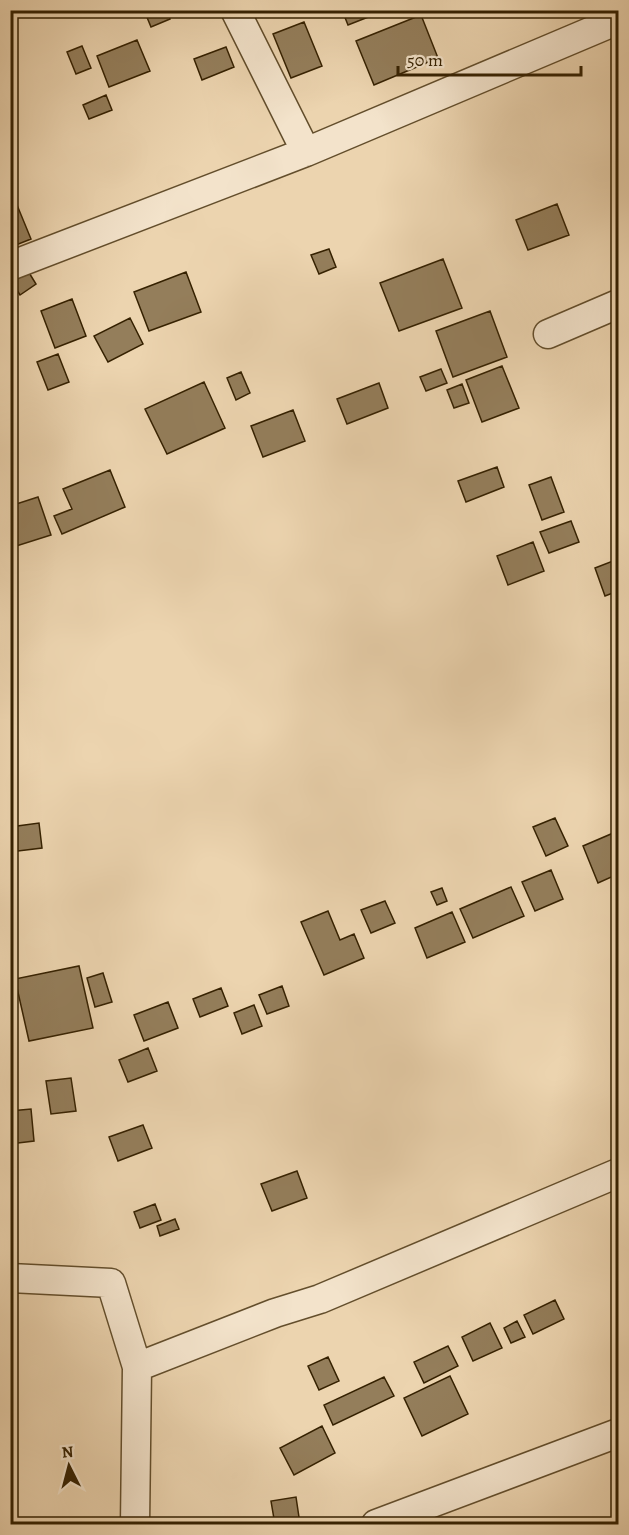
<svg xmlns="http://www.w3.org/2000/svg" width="629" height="1535" viewBox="0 0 629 1535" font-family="Alegreya,serif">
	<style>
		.building { fill: #947e5b; stroke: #352101; stroke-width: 1.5 }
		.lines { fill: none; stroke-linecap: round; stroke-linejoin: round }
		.minor-casing { stroke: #634e2c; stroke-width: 31 }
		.minor { stroke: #f3e3cb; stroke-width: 28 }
	</style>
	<rect width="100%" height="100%" fill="#ecd4af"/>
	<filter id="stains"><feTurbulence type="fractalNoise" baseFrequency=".00333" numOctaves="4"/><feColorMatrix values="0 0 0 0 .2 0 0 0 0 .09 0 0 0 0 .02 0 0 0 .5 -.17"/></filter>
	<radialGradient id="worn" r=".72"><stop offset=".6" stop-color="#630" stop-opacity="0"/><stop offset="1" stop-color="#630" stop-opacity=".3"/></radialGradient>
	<path class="building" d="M 144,10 L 167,10 L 170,19 L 151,27 Z
		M 342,10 L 380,10 L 381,12 L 348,25 Z
		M 421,15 L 438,58 L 374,85 L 356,41 Z
		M 304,22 L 322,66 L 291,78 L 273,34 Z
		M 137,40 L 150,71 L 109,87 L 97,56 Z
		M 82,46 L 91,68 L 76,74 L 67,52 Z
		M 226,47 L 234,67 L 202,80 L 194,59 Z
		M 106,95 L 112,110 L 89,119 L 83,105 Z
		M 557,204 L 569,235 L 528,250 L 516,220 Z
		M 17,205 L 31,239 L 11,247 L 10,207 Z
		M 329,249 L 336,267 L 319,274 L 311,255 Z
		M 443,259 L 462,308 L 399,331 L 380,283 Z
		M 28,271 L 36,284 L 20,295 L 12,282 Z
		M 186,272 L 201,312 L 149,331 L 134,292 Z
		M 72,299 L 86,336 L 55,348 L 41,311 Z
		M 490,311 L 507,357 L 453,377 L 436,331 Z
		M 130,318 L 143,344 L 108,362 L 94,336 Z
		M 58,354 L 69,382 L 48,390 L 37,362 Z
		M 502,366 L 519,408 L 482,422 L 466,380 Z
		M 441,369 L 447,383 L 426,391 L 420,377 Z
		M 241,372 L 250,393 L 236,400 L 227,378 Z
		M 204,382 L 225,428 L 167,454 L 145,409 Z
		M 379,383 L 388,408 L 347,424 L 337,399 Z
		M 462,384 L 469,403 L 454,408 L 447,390 Z
		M 293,410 L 305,441 L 263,457 L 251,426 Z
		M 497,467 L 504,487 L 466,502 L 458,481 Z
		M 110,470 L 125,507 L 62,534 L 54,516 L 72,509 L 63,489 Z
		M 551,477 L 564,512 L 542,520 L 529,485 Z
		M 38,497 L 51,535 L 10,548 L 10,506 Z
		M 571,521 L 579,542 L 549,553 L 540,532 Z
		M 533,542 L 544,571 L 508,585 L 497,556 Z
		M 618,559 L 618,591 L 605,596 L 595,568 Z
		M 555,818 L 568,846 L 546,856 L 533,827 Z
		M 39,823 L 42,848 L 10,852 L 10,827 Z
		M 618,831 L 618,874 L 598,883 L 583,846 Z
		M 551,870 L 563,899 L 535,911 L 522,882 Z
		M 511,887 L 524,916 L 473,938 L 460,909 Z
		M 442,888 L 447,901 L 437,905 L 431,892 Z
		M 385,901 L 395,923 L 371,933 L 361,910 Z
		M 328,911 L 340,940 L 354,934 L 364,958 L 324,975 L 301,922 Z
		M 452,912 L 465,942 L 427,958 L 415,928 Z
		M 79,966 L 93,1028 L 29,1041 L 15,979 Z
		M 103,973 L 112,1002 L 95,1007 L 87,978 Z
		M 282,986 L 289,1006 L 267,1014 L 259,995 Z
		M 221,988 L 228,1006 L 200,1017 L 193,999 Z
		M 168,1002 L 178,1028 L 144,1041 L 134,1015 Z
		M 254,1005 L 262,1026 L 242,1034 L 234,1013 Z
		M 148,1048 L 157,1071 L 128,1082 L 119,1060 Z
		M 71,1078 L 76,1111 L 51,1114 L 46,1081 Z
		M 31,1109 L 34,1141 L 10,1144 L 10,1111 Z
		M 143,1125 L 152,1148 L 118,1161 L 109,1137 Z
		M 297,1171 L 307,1198 L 272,1211 L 261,1184 Z
		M 155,1204 L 161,1220 L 140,1228 L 134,1212 Z
		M 175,1219 L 179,1229 L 160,1236 L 157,1226 Z
		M 555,1300 L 564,1319 L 533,1334 L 524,1315 Z
		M 517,1321 L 525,1337 L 511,1343 L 504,1328 Z
		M 490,1323 L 502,1348 L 473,1361 L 462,1337 Z
		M 448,1346 L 458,1366 L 424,1383 L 414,1362 Z
		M 328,1357 L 339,1381 L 319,1390 L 308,1366 Z
		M 450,1376 L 468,1414 L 422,1436 L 404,1398 Z
		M 384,1377 L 394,1396 L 333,1425 L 324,1405 Z
		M 322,1426 L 335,1453 L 294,1475 L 280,1448 Z
		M 296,1497 L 300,1524 L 262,1524 L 262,1521 L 274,1519 L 271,1501 Z"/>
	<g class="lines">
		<g class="minor-casing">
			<path id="minor" d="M 235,10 L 306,152
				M 10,266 L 306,152 L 618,20
				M 548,334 L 618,304
				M 10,1278 L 111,1283 L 137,1367 L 135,1524
				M 137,1367 L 275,1313 L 320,1299 L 618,1173
				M 376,1524 L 618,1433"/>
		</g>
		<use href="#minor" class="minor"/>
	</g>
	<rect width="629" height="1535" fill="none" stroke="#ecd4af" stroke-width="36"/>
	<rect x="12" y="12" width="605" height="1511" fill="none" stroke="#352101" stroke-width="3"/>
	<rect x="18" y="18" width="593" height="1499" fill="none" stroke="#352101" stroke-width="1.5"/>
	<g transform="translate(69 1466) rotate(354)" stroke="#f3e3cb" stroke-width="4.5" paint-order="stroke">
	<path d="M0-4.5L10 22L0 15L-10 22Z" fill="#352101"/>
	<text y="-9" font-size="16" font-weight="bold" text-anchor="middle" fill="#352101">N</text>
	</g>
	<path d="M398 66v9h183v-9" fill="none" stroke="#352101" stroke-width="3"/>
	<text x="407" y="66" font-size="18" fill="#352101" stroke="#f3e3cb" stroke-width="4.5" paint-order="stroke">50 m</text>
	<rect width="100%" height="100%" filter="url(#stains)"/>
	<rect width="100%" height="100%" fill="url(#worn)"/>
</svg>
